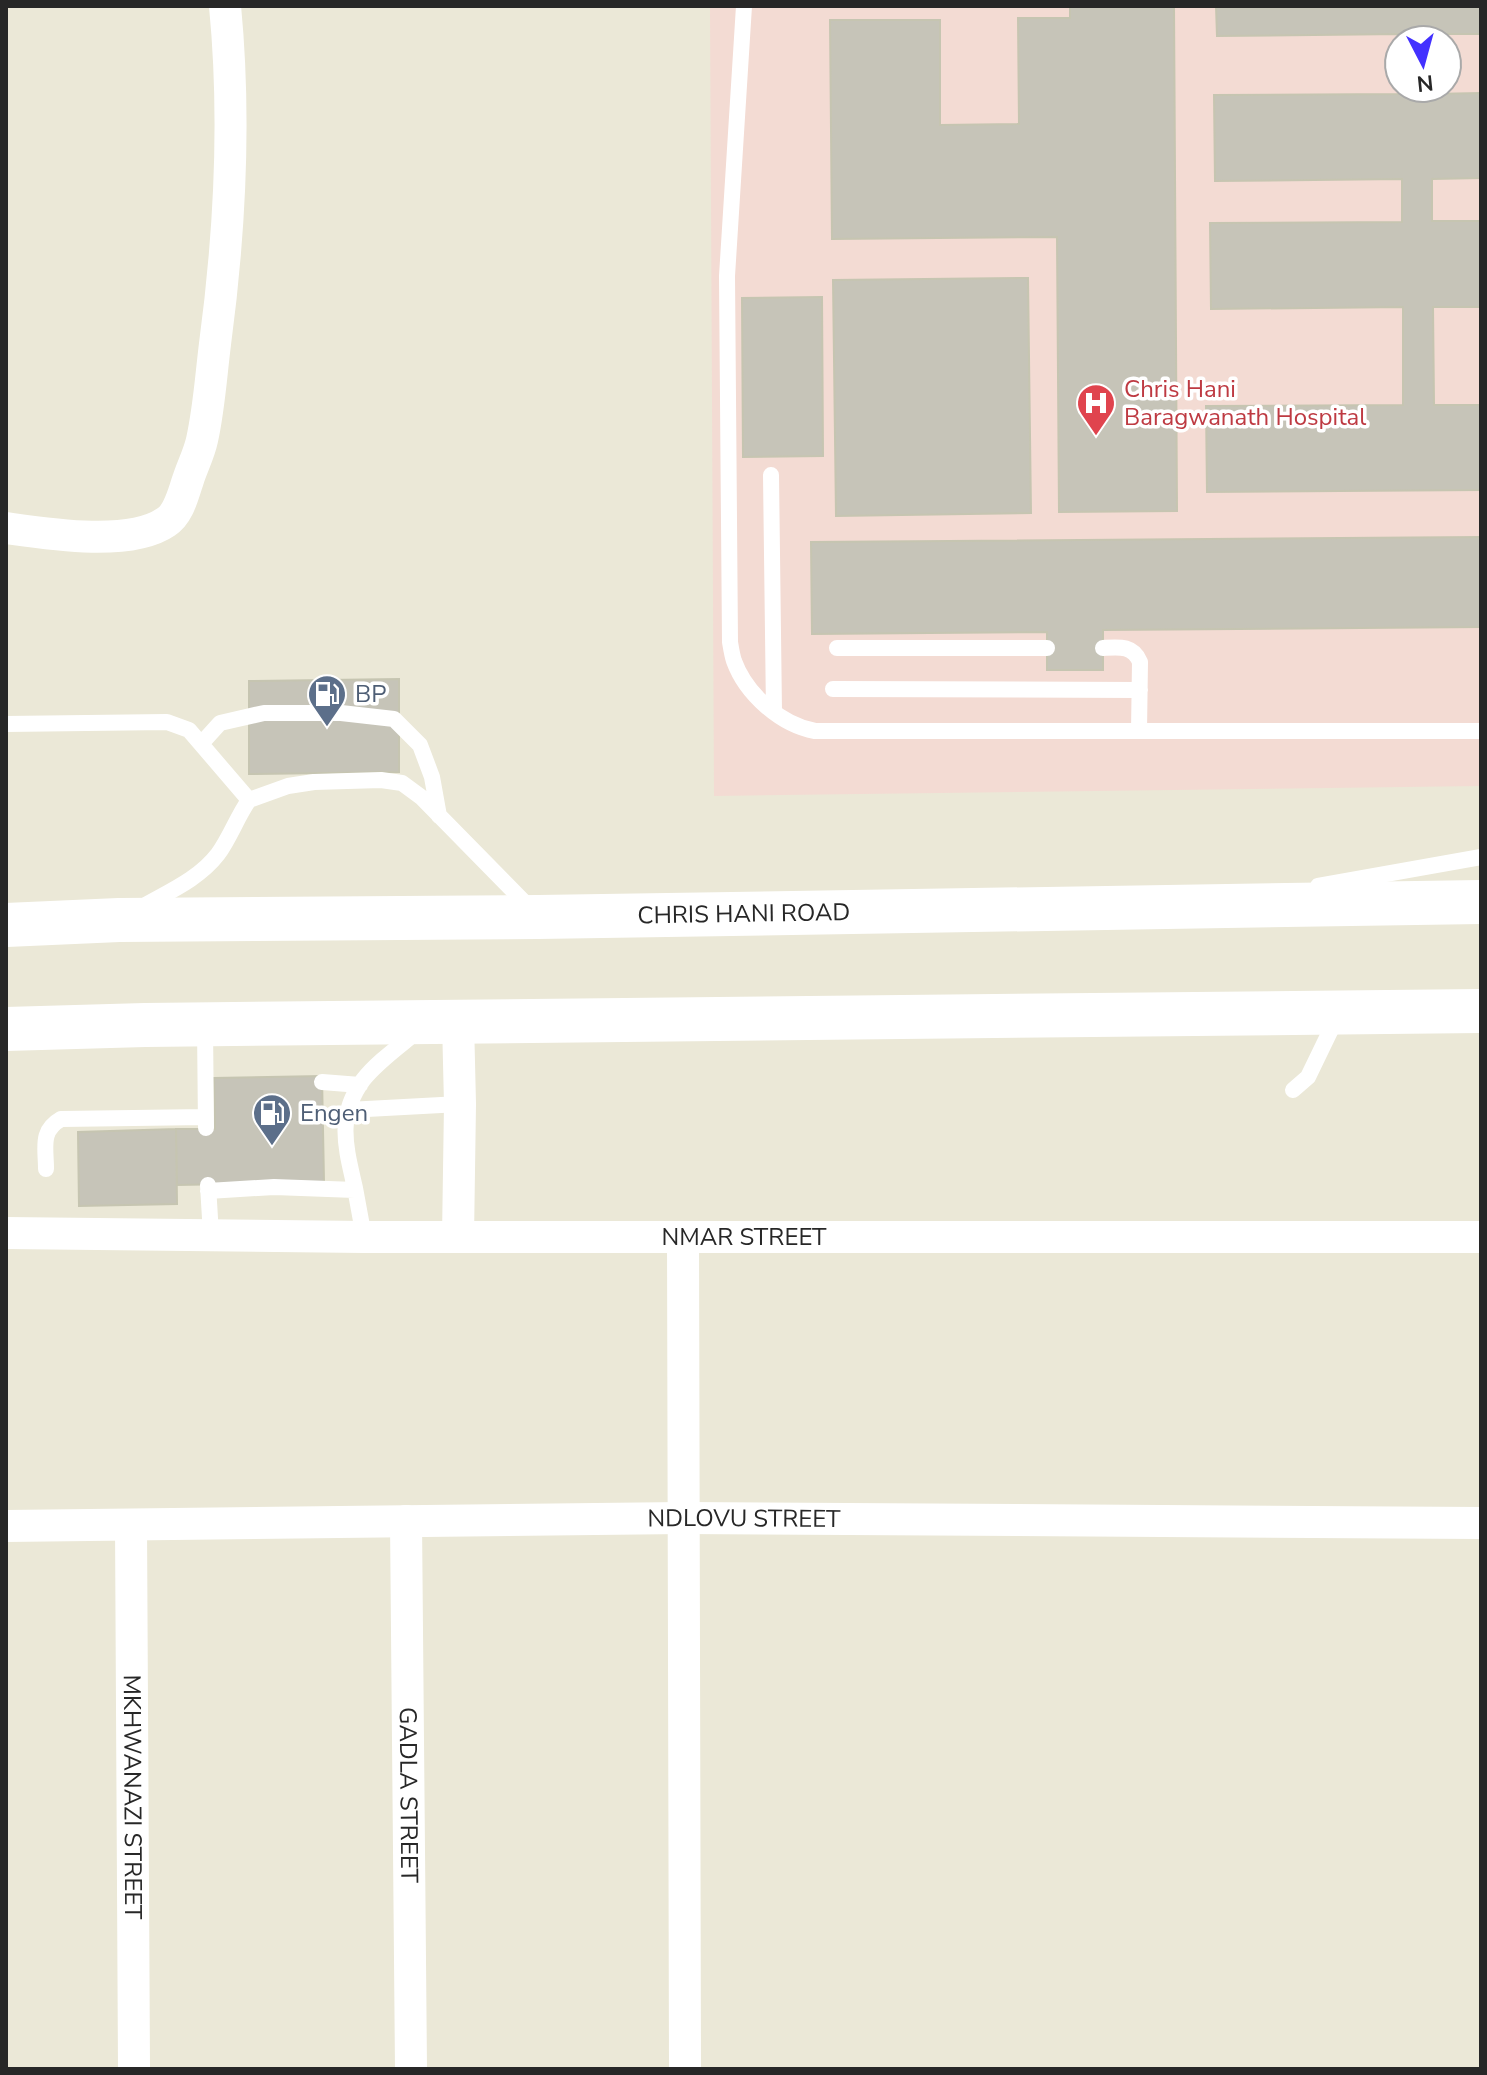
<svg xmlns="http://www.w3.org/2000/svg" width="1487" height="2075" viewBox="0 0 1487 2075" font-family="'Nunito Sans',sans-serif">
	<style>
		.medical { fill: #f3dbd3; fill-rule: evenodd }
		.building { fill: #c6c4b8; stroke: #c6c5b1; stroke-width: 2 }
		.lines { fill: none; stroke-linecap: round; stroke-linejoin: round }
		.service { stroke: #fff; stroke-width: 16 }
		.minor { stroke: #fff; stroke-width: 32 }
		.secondary { stroke: #fff; stroke-width: 44 }
		.labels { text-anchor: middle; dominant-baseline: central; stroke-width: 7; stroke-linejoin: round; paint-order: stroke }
		.health-label { font-size: 24px; fill: #be3a42; stroke: #fff; text-anchor: start }
		.service-label { font-size: 24px; fill: #4e5e75; stroke: #fff; text-anchor: start }
		.street-label { font-size: 24px; fill: #272727; stroke: #fff }
	</style>
	<rect width="100%" height="100%" fill="#ebe8d7"/>
	<path class="medical" d="M 710,6 L 1481,6 L 1481,786 L 714,796 ZM 1399,40 L 1447,40 L 1447,88 L 1399,88 Z"/>
	<path class="building" d="M 1070,6 L 1174,6 L 1177,511 L 1059,512 L 1057,237 L 832,239 L 830,20 L 940,20 L 940,125 L 1019,124 L 1018,18 L 1070,18 Z
		M 1216,6 L 1481,6 L 1481,34 L 1431,34 L 1431,40 L 1401,40 L 1401,34 L 1217,36 Z
		M 1401,88 L 1431,88 L 1431,94 L 1481,93 L 1481,178 L 1432,179 L 1432,221 L 1481,221 L 1481,307 L 1433,307 L 1434,405 L 1481,405 L 1481,490 L 1207,492 L 1206,406 L 1403,405 L 1403,307 L 1211,309 L 1210,223 L 1402,222 L 1402,179 L 1215,181 L 1214,95 L 1401,94 Z
		M 1028,278 L 1031,513 L 836,516 L 833,280 Z
		M 822,297 L 823,456 L 743,457 L 742,298 Z
		M 1481,537 L 1481,627 L 1103,630 L 1103,670 L 1047,670 L 1047,632 L 812,634 L 811,542 Z
		M 399,679 L 399,772 L 249,774 L 249,681 Z
		M 322,1076 L 324,1182 L 177,1185 L 176,1129 L 215,1129 L 214,1078 Z
		M 176,1129 L 177,1204 L 79,1206 L 78,1132 Z"/>
	<g class="lines">
		<path class="service" d="M 744,6 L 727,276 L 730,642 C 731,648 732,655 734,661 C 746,694 781,725 815,731 L 1481,731
			M 771,475 L 774,712
			M 837,648 L 1047,648
			M 1103,648 C 1119,647 1133,645 1140,662 L 1139,731
			M 833,689 L 1140,690
			M 6,724 L 167,722 L 189,730 L 249,800
			M 201,744 L 220,723 L 264,713 L 341,713 L 394,719 L 420,745 L 432,777 L 439,816
			M 1318,886 L 1481,857
			M 142,907 C 168,892 199,879 218,854 C 230,838 237,817 249,800 L 288,786 L 314,782 L 381,780 L 402,783 L 421,797 L 531,909
			M 205,1026 L 206,1128
			M 322,1082 L 360,1085
			M 1293,1090 L 1308,1077 L 1337,1017
			M 348,1110 L 460,1104
			M 46,1169 C 46,1147 40,1131 61,1119 L 206,1117
			M 208,1185 L 211,1235
			M 208,1191 L 274,1187 L 355,1190
			M 364,1237 C 361,1221 358,1204 355,1188 C 346,1148 336,1117 363,1080 C 378,1061 400,1046 419,1030"/>
		<g class="minor">
			<path d="M 6,528 C 48,534 130,547 166,522 C 179,514 183,494 188,480 C 192,467 199,454 202,440 C 209,409 211,376 215,344 C 230,232 236,119 225,6"/>
			<path d="M 458,1021 L 460,1104 L 458,1237"/>
			<path id="s1" d="M 6,1233 L 364,1237 L 1481,1237"/>
			<path d="M 683,1237 L 685,2069"/>
			<path id="s2" d="M 406,1521 L 411,2069"/>
			<path id="s3" d="M 131,1525 L 134,2069"/>
			<path id="s4" d="M 6,1526 L 683,1518 L 1481,1523"/>
		</g>
		<g class="secondary">
			<path id="s5" d="M 6,925 L 119,920 L 538,917 L 1481,902"/>
			<path d="M 6,1029 L 145,1025 L 1481,1011"/>
		</g>
	</g>
	<defs>
		<g id="hospital-pin" transform="scale(2)"><path d="M0 17L-7.5 6A9.5 9.5 0 1 1 7.5 6Z" fill="#e0444e" stroke="#fff"/><path d="M-5-5h3v3.5h4V-5h3V5h-3V1.5h-4V5h-3Z" fill="#fff"/></g>
		<g id="fuel-pin" transform="scale(2)"><path d="M0 17L-7.5 6A9.5 9.5 0 1 1 7.5 6Z" fill="#5c6f8a" stroke="#fff"/><path d="M-5.5-6h7V0h2V4h1.3V-2.5L3-4.5l.8-.8L6-3V5H2.5V1h-1V6h-7ZM-4.2-4.7v3.2H.2V-4.7Z" fill="#fff"/></g>
	</defs>
	<g fill-rule="evenodd">
		<use href="#hospital-pin" x="1096" y="403"/>
		<use href="#fuel-pin" x="327" y="694"/>
		<use href="#fuel-pin" x="272" y="1113"/>
	</g>
	<g class="labels">
		<g class="health-label">
			<text x="1124" y="389">Chris Hani<tspan x="1124" dy="28">Baragwanath Hospital</tspan></text>
		</g>
		<g class="service-label">
			<text x="355" y="694">BP</text>
			<text x="300" y="1113">Engen</text>
		</g>
		<g class="street-label">
			<text stroke="none"><textPath href="#s5" startOffset="738">CHRIS HANI ROAD</textPath></text>
			<text stroke="none"><textPath href="#s1" startOffset="738">NMAR STREET</textPath></text>
			<text stroke="none"><textPath href="#s4" startOffset="738">NDLOVU STREET</textPath></text>
			<text stroke="none"><textPath href="#s2" startOffset="274">GADLA STREET</textPath></text>
			<text stroke="none"><textPath href="#s3" startOffset="272">MKHWANAZI STREET</textPath></text>
		</g>
	</g>
	<rect width="1487" height="2075" fill="none" stroke="#272727" stroke-width="16"/>
	<g transform="translate(1423 64) rotate(174)"><circle r="38" fill="#ffffff" stroke="#a9a9a9" stroke-width="2"/>
	<path d="M0-6L14 30L0 20L-14 30Z" fill="#4331ff"/>
	<text y="-12" font-size="22" font-weight="bold" text-anchor="middle" fill="#272727">N</text>
	</g>
</svg>
